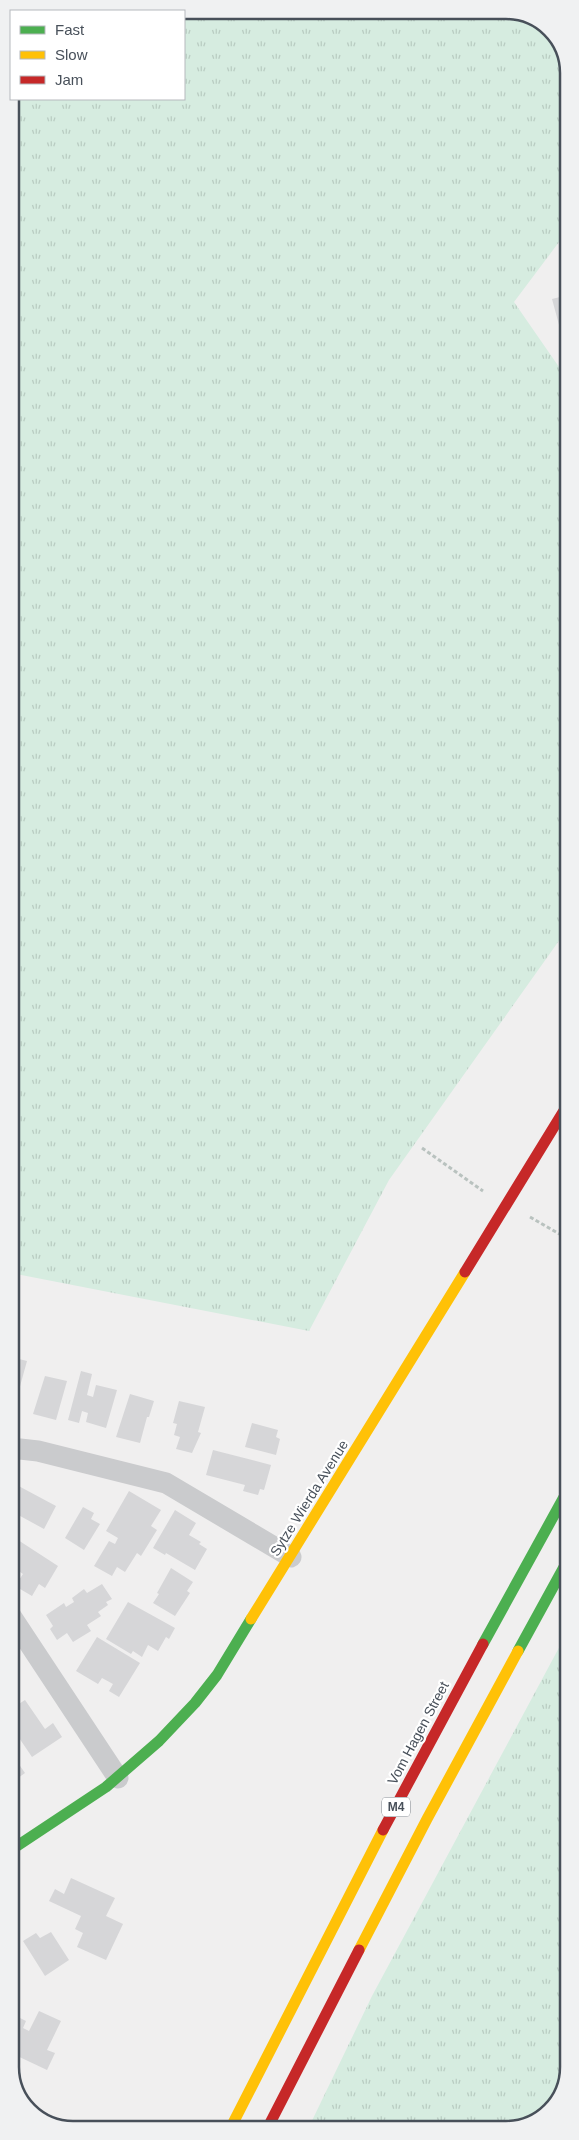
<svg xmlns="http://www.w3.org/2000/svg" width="579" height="2140" viewBox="0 0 579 2140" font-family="Helvetica,sans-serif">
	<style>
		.grass { fill: url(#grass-tufts) }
		.building { fill: #d6d6d8 }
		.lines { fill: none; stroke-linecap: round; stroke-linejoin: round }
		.path { stroke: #b9c2bf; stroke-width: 3; stroke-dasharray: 4 2.5; stroke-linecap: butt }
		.street { stroke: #cacbcd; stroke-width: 21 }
		.fast { stroke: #4caf50; stroke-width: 11 }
		.slow { stroke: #ffc107; stroke-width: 11 }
		.jam { stroke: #c62828; stroke-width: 11 }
		.labels { text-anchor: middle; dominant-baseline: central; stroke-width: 4.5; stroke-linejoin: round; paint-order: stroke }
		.shield { fill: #fff; stroke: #7f848c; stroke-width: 1 }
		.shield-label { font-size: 12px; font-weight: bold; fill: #48505a }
		.street-label { font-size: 14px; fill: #48505a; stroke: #fff }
		.rim { fill: none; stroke: #48505a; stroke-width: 2.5 }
	</style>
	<defs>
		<pattern id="grass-tufts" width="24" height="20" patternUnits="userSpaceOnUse" patternTransform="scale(1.25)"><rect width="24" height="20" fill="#d6ece0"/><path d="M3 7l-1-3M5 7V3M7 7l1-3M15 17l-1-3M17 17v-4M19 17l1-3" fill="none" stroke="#b9ccc2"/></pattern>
	</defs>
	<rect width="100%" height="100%" fill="#f0efef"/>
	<path class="grass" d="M 73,10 L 514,11 L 548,26 L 568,60 L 568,230 L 514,302 L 568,380 L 568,928 L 389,1180 L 309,1331 L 11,1273 L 10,73 L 11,70 L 11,99 L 184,99 L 184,11 L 70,11 Z
		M 569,1629 L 569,2067 L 554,2108 L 519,2129 L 308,2129 L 372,1996 Z"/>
	<path class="building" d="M 568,295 L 568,347 L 565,347 L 552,299 Z
		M 11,1357 L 27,1361 L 14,1408 L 11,1407 Z
		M 81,1371 L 92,1374 L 87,1395 L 93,1397 L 96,1385 L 117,1390 L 106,1428 L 86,1422 L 88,1413 L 82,1411 L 79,1423 L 68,1420 Z
		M 45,1376 L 67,1381 L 56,1420 L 33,1414 Z
		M 130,1394 L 154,1401 L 149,1417 L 147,1417 L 140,1443 L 116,1437 Z
		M 179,1401 L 205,1407 L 198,1432 L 201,1433 L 192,1453 L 176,1449 L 180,1437 L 174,1435 L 177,1424 L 173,1423 Z
		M 252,1423 L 278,1430 L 276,1437 L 280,1439 L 276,1455 L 245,1447 Z
		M 213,1450 L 271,1465 L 264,1490 L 260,1489 L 258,1495 L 243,1491 L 245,1485 L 206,1475 Z
		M 13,1483 L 56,1506 L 44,1529 L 11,1511 L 11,1487 Z
		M 129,1491 L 161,1510 L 151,1526 L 157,1530 L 141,1556 L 137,1553 L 125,1572 L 117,1567 L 112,1576 L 94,1566 L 109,1541 L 115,1544 L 118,1538 L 106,1531 Z
		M 83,1507 L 94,1513 L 91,1519 L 100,1524 L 84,1550 L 65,1538 Z
		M 175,1510 L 196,1523 L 189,1535 L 201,1542 L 199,1544 L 207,1549 L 195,1570 L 166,1553 L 165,1555 L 153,1548 Z
		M 18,1540 L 58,1566 L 45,1588 L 39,1584 L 32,1596 L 15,1586 L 23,1574 L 11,1566 L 11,1551 Z
		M 171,1568 L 193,1582 L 187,1591 L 190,1593 L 175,1616 L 153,1603 L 159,1594 L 157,1593 Z
		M 102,1584 L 112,1599 L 106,1602 L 108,1605 L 98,1612 L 101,1616 L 87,1625 L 91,1631 L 73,1642 L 67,1633 L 57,1640 L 50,1629 L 53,1626 L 46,1615 L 64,1603 L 66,1607 L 74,1602 L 72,1598 L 84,1589 L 87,1593 Z
		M 128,1602 L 175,1628 L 169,1639 L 166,1637 L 158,1651 L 148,1645 L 142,1657 L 133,1651 L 131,1654 L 106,1639 Z
		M 97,1637 L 140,1663 L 119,1697 L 109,1691 L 113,1684 L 102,1678 L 98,1684 L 76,1671 Z
		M 25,1700 L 45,1729 L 53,1723 L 62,1737 L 32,1757 L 11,1726 L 11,1709 Z
		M 11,1753 L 25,1773 L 11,1783 Z
		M 71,1878 L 115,1898 L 106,1916 L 123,1924 L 106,1960 L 77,1947 L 83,1933 L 75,1929 L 81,1916 L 49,1901 L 55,1889 L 64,1894 Z
		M 51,1932 L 69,1960 L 45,1976 L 23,1941 L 36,1933 L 40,1938 Z
		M 11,2009 L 13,2010 L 12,2014 L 26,2021 L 23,2028 L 29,2031 L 39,2011 L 61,2021 L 47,2050 L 55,2053 L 47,2070 L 11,2053 Z"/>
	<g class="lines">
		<path class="path" d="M 422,1148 L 483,1191
			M 530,1217 L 568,1239"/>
		<path class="street" d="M 11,1451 L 20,1449 L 38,1451 L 166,1483 L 291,1557
			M 11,1616 L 118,1778"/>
		<path class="fast" d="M 483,1644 L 569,1488
			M 518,1651 L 569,1558
			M 11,1850 L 106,1787 L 159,1741 L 195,1703 L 217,1675 L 251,1619"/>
		<path class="slow" d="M 251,1619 L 465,1272
			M 359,1950 L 427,1819 L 518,1651
			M 230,2129 L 383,1830"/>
		<path class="jam" d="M 465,1272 L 568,1104
			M 383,1830 L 483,1644
			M 267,2129 L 359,1950"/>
	</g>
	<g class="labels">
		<rect class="shield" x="382" y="1797.5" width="28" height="19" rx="4"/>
		<g class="shield-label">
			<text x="396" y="1807">M4</text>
		</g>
		<g class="street-label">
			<text transform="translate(309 1498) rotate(-58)">Sytze Wierda Avenue</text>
			<text transform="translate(418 1733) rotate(-62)">Vom Hagen Street</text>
		</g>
	</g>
	<path d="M0 0H579V2140H0ZM73 19H506A54 54 0 0 1 560 73V2067A54 54 0 0 1 506 2121H73A54 54 0 0 1 19 2067V73A54 54 0 0 1 73 19Z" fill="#f0f1f2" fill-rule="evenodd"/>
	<path class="rim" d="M73 19H506A54 54 0 0 1 560 73V2067A54 54 0 0 1 506 2121H73A54 54 0 0 1 19 2067V73A54 54 0 0 1 73 19Z"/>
	<rect x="10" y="10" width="175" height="90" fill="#ffffff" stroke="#b6b9bd"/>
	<rect x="20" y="26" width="25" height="8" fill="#4caf50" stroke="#b6b9bd"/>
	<text x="55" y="35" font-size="15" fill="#48505a">Fast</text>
	<rect x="20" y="51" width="25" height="8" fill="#ffc107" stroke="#b6b9bd"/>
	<text x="55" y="60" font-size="15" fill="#48505a">Slow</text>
	<rect x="20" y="76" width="25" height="8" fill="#c62828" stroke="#b6b9bd"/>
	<text x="55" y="85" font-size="15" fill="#48505a">Jam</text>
</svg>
